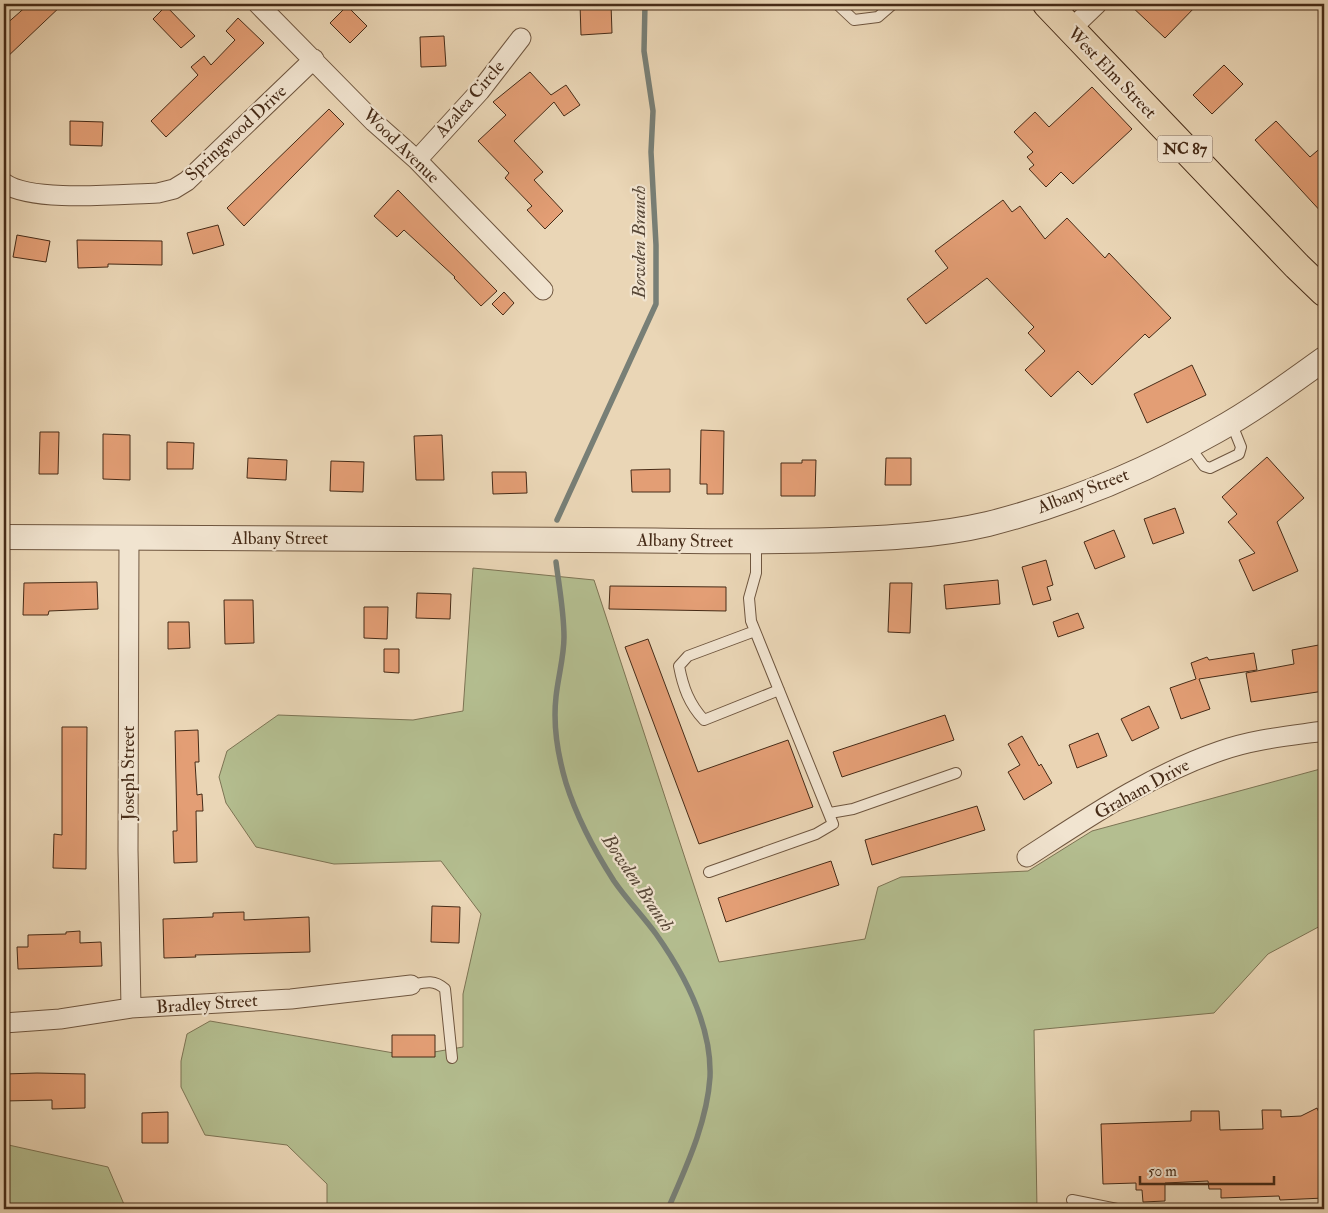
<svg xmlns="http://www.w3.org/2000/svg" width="1328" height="1213" viewBox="0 0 1328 1213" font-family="'IM FELL Double Pica',serif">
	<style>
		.green { fill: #b4be90; stroke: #7d7454 }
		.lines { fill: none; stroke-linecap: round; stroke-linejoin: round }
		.stream { stroke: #787f76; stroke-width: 5.5 }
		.building { fill: #e39e75; stroke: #462b17 }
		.service-casing { stroke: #6f563f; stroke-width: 12 }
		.minor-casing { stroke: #6f563f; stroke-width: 21 }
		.tertiary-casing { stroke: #6f563f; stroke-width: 26 }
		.trunk-casing { stroke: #462b17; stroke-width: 30 }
		.service { stroke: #f1e4d0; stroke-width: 10 }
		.minor { stroke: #f1e4d0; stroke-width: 19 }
		.tertiary { stroke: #f1e4d0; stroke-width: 24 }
		.trunk { stroke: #ead6b6; stroke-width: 28 }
		.labels { text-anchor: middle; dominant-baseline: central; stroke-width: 4.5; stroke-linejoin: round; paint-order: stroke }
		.shield { fill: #f1e4d0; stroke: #79624e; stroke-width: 1 }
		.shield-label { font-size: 16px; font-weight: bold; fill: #462b17 }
		.street-label { font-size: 18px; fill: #462b17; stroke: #f1e4d0 }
		.water-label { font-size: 19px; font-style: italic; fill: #574737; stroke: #f1e4d0 }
	</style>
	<rect width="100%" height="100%" fill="#ead6b6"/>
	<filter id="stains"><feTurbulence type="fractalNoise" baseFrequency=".004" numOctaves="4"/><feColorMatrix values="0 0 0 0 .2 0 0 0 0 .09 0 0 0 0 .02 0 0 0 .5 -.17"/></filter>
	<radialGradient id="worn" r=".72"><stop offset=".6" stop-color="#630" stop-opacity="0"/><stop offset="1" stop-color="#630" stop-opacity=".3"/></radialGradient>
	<path class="green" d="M 473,568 L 594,580 L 719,962 L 865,939 L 878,887 L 901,877 L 1028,871 L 1092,831 L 1324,768 L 1324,924 L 1268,954 L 1214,1013 L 1034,1030 L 1037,1209 L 327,1209 L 327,1184 L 287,1145 L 205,1135 L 181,1087 L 181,1061 L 187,1034 L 210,1021 L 411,1056 L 463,1047 L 463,994 L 481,914 L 441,861 L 334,864 L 256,847 L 226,803 L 219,777 L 227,751 L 278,715 L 413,720 L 463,711 Z
		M 4,1144 L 108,1167 L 126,1209 L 4,1209 Z"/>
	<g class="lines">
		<path class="stream" d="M 557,520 L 656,304 L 656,245 L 651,152 L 653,111 L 644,51 L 645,4
			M 556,562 C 559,586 564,612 564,637 C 564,657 558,677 556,697 C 553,724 558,756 566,783 C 577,818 594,850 614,881 C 627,900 643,916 656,934 C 685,975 712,1025 710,1077 C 707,1123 686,1167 668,1209"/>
	</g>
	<path class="building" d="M 29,4 L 63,4 L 4,60 L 4,26 Z
		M 580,4 L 611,4 L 612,33 L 581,35 Z
		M 1129,4 L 1198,4 L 1165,38 Z
		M 166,6 L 195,36 L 181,48 L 153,19 Z
		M 347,6 L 367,26 L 350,43 L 330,23 Z
		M 238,18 L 264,43 L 166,137 L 151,121 L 198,75 L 191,67 L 204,56 L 211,65 L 235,40 L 226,31 Z
		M 444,36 L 446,66 L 421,67 L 420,37 Z
		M 1224,65 L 1243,84 L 1212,114 L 1193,95 Z
		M 530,72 L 551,95 L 566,85 L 580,105 L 564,116 L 554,102 L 514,141 L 543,172 L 534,180 L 563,211 L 545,229 L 527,210 L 532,206 L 505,178 L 509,173 L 478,141 L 506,115 L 493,102 Z
		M 1092,87 L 1132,129 L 1073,184 L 1061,172 L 1046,187 L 1029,169 L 1034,165 L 1027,157 L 1033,152 L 1014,132 L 1035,112 L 1049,127 Z
		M 329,109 L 344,124 L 244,226 L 227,208 Z
		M 70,121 L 103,122 L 102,146 L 70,145 Z
		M 1276,121 L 1310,157 L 1324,145 L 1324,215 L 1255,140 Z
		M 398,190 L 497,291 L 481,306 L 454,278 L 455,277 L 404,230 L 397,237 L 374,216 Z
		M 1003,200 L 1012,212 L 1020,206 L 1045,239 L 1067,218 L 1105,258 L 1109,253 L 1171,318 L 1149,338 L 1145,334 L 1092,385 L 1078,371 L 1051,397 L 1025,370 L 1045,351 L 1028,333 L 1034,327 L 987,278 L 926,324 L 907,299 L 948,268 L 935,251 Z
		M 218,225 L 224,245 L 193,254 L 187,233 Z
		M 17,235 L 50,241 L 46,262 L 13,257 Z
		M 77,240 L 162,241 L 162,265 L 108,264 L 108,267 L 78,268 Z
		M 504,292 L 514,303 L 503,315 L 492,304 Z
		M 1192,365 L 1206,395 L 1147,423 L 1134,394 Z
		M 701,430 L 724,431 L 723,494 L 707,494 L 707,484 L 700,484 Z
		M 40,432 L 59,432 L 58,474 L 39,474 Z
		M 103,434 L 130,435 L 130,480 L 103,479 Z
		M 442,435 L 444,480 L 416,480 L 414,436 Z
		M 167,442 L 194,443 L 193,469 L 167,469 Z
		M 1267,457 L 1304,498 L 1277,522 L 1298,571 L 1253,591 L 1239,560 L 1255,553 L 1228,522 L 1237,514 L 1222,497 Z
		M 248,458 L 287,460 L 286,480 L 247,478 Z
		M 886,458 L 911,458 L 911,485 L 885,485 Z
		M 802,460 L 816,460 L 815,496 L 781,496 L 781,463 L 802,463 Z
		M 331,461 L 364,462 L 363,492 L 330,491 Z
		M 670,469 L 670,492 L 632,492 L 631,470 Z
		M 492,472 L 526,472 L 527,493 L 493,494 Z
		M 1175,508 L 1184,533 L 1153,544 L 1144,519 Z
		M 1114,530 L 1125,557 L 1095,569 L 1084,542 Z
		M 1046,560 L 1053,585 L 1047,587 L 1051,600 L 1033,605 L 1022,567 Z
		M 998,580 L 1000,604 L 946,609 L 944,585 Z
		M 97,582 L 98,609 L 49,611 L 48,615 L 23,615 L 24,583 Z
		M 890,583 L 912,583 L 910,633 L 888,632 Z
		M 610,586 L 726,587 L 726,611 L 609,609 Z
		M 417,593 L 451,594 L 450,619 L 416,618 Z
		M 224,600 L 253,600 L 254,643 L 225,644 Z
		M 364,607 L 388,607 L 387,639 L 364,638 Z
		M 1078,613 L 1084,628 L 1058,637 L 1053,622 Z
		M 168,622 L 189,622 L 190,648 L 168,649 Z
		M 648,639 L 698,772 L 788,740 L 813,807 L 699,844 L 625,647 Z
		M 1324,644 L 1324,691 L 1251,702 L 1246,673 L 1294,664 L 1292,650 Z
		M 384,649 L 399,649 L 399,673 L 384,672 Z
		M 1254,653 L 1257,670 L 1199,679 L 1210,709 L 1181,719 L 1170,688 L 1196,679 L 1191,663 L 1207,657 L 1209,660 Z
		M 1149,706 L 1159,728 L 1132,741 L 1121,719 Z
		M 945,715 L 954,740 L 842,777 L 833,752 Z
		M 62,727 L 87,727 L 86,869 L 53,868 L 54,834 L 62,835 Z
		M 198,730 L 199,762 L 195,762 L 197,795 L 202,794 L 203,811 L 196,811 L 197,862 L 174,863 L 173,831 L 177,831 L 175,731 Z
		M 1098,733 L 1107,756 L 1077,768 L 1069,745 Z
		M 1022,736 L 1039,766 L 1041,764 L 1052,783 L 1024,800 L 1008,772 L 1020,765 L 1008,744 Z
		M 977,806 L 985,830 L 872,865 L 865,840 Z
		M 831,861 L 839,885 L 726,922 L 718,898 Z
		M 432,906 L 460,907 L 459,943 L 431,942 Z
		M 244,912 L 244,920 L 309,917 L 310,952 L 195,955 L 196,957 L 164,958 L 163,919 L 213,917 L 213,913 Z
		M 80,931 L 80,943 L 101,942 L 102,966 L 18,969 L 17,947 L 28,947 L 28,935 L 66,934 L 66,932 Z
		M 392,1035 L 435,1035 L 435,1057 L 392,1057 Z
		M 37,1073 L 85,1074 L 85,1108 L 52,1109 L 52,1100 L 4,1101 L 4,1074 Z
		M 1317,1108 L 1324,1124 L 1324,1198 L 1280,1200 L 1279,1196 L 1221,1198 L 1221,1189 L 1209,1189 L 1208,1181 L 1165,1183 L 1165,1201 L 1143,1202 L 1142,1190 L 1136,1190 L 1136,1183 L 1103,1184 L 1101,1124 L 1191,1121 L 1191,1111 L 1219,1111 L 1220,1130 L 1263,1129 L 1262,1110 L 1281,1110 L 1281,1117 L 1301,1116 Z
		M 168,1112 L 168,1143 L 142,1143 L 142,1113 Z"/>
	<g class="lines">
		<g class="service-casing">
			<path id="service" d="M 837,4 L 854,20 L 878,17 L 893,4
				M 1189,446 L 1204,466 L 1210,468 L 1239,454 L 1241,447 L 1231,422
				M 755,631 L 688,656 L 679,666 C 683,687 689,704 704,720 L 779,690
				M 830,813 L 853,809 L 956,773
				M 709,872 L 816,834 L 833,824 L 751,621 L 749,598 L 756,573 L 756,543
				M 411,985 C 425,982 434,979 445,989 L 452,1058
				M 1072,1200 L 1117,1209"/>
		</g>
		<g class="minor-casing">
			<path id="minor" d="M 258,4 L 374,122 L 417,160 L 543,290
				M 1071,29 L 1097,4
				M 417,160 L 480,91 L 521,38
				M 4,183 C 32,203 121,194 158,193 L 174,189 L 187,181 L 314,59
				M 129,537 L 128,850 L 131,1008
				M 1027,857 C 1089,817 1150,775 1220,751 C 1253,739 1289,736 1324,731
				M 4,1023 L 60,1019 L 131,1008 L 291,999 L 411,985"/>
		</g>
		<g class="tertiary-casing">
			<path id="tertiary" d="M 4,537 C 198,537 392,538 586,540 C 668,540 750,543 832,540 C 885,538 937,536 988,524 C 1067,504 1146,471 1216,431 C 1254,410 1289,384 1324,359"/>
		</g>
		<g class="trunk-casing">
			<path id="trunk" d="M 1047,4 L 1297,266 L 1324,292"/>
		</g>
		<use href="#service" class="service"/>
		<use href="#minor" class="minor"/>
		<use href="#tertiary" class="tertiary"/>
		<use href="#trunk" class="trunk"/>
	</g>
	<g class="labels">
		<rect class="shield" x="1157.5" y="135.5" width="55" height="27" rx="4"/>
		<g class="shield-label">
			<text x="1185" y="149">NC 87</text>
		</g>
		<g class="street-label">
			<text transform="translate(1112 73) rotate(46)">West Elm Street</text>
			<text transform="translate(470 99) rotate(-49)">Azalea Circle</text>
			<text transform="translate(236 133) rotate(-43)">Springwood Drive</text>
			<text transform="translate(401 146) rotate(44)">Wood Avenue</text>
			<text transform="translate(1083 491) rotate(-21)">Albany Street</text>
			<text x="280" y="538">Albany Street</text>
			<text transform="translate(685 541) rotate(1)">Albany Street</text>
			<text transform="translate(128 773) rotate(-90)">Joseph Street</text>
			<text transform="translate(1142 789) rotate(-29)">Graham Drive</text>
			<text transform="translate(207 1004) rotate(-4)">Bradley Street</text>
		</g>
		<g class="water-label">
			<text transform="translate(639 242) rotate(-90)">Bowden Branch</text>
			<text transform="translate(638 883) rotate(56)">Bowden Branch</text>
		</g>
	</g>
	<rect width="1328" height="1213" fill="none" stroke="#ead6b6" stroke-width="20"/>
	<rect x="5" y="5" width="1318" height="1203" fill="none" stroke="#462b17" stroke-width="2.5"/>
	<rect x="10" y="10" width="1308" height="1193" fill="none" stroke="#462b17"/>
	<path d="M1140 1176v8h134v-8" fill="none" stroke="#462b17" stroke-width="2.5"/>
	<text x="1148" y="1176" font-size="15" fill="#462b17" stroke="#f1e4d0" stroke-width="4" paint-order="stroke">50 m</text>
	<rect width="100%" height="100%" filter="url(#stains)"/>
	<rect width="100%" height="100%" fill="url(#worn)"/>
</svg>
